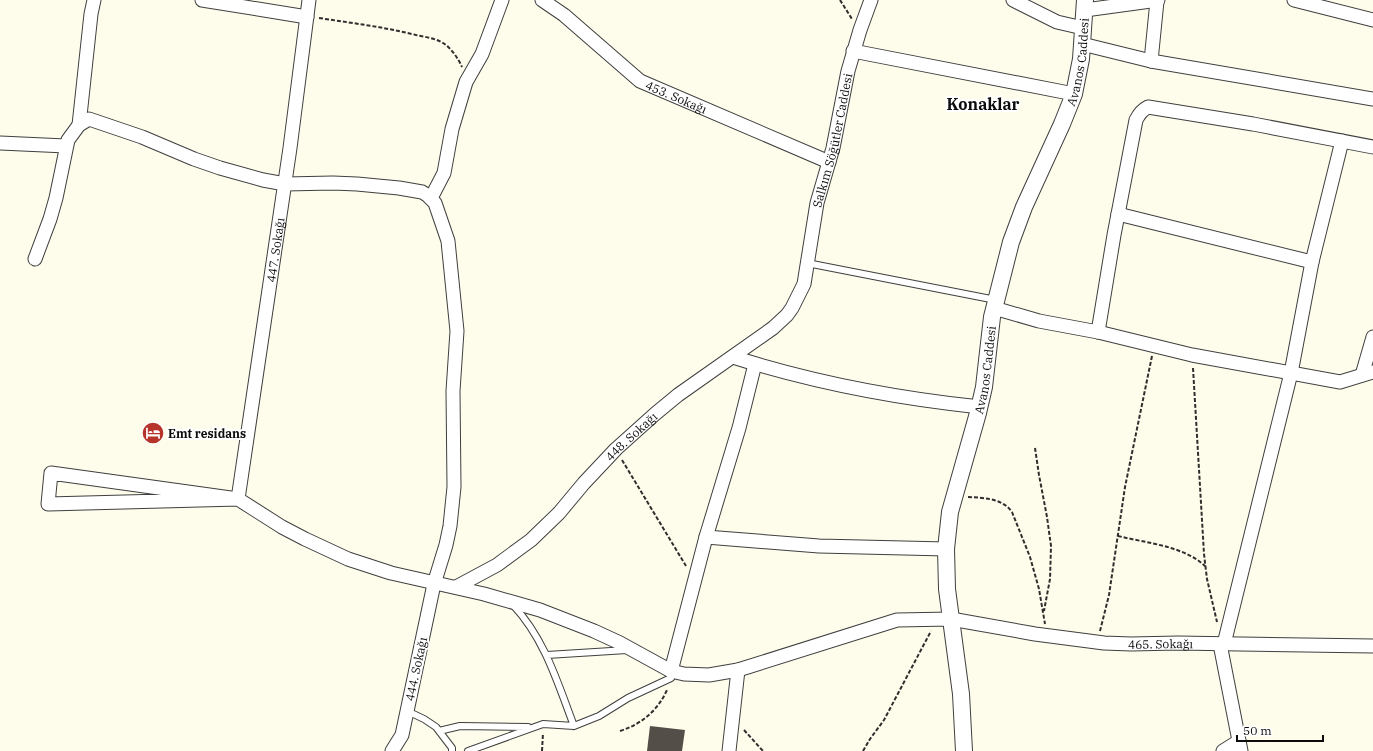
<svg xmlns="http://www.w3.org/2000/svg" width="1373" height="751" viewBox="0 0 1373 751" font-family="'IBM Plex Serif',serif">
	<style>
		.building { fill: #544e48 }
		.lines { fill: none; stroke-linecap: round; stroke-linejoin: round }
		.service-casing { stroke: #3f3f3f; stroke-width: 8 }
		.minor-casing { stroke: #3f3f3f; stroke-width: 15 }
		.tertiary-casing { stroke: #3f3f3f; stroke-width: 18 }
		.path { stroke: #2e2e2e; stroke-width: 2; stroke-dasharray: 4 2; stroke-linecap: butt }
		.service { stroke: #fff; stroke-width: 6 }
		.minor { stroke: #fff; stroke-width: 13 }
		.tertiary { stroke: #fff; stroke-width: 16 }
		.labels { text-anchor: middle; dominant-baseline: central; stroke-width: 4; stroke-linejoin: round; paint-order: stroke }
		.street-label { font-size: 12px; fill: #0c0c0c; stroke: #fff }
		.poi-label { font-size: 12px; font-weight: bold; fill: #0c0c0c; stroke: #fff; text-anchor: start }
		.district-label { font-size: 16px; font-weight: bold; fill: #0c0c0c; stroke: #fff }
	</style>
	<rect width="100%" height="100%" fill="#fefdeb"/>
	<path class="building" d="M 650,726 L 685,730 L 682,751 L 647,751 Z"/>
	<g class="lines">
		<g class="service-casing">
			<path id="service" d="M 807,263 L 996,300
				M 513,605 C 545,639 558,684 574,726
				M 547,655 L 627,650
				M 407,711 L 424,719 L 436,727 L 452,748 L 452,751
				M 439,731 L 460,726 L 528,727
				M 468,751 L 543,724 L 574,726 L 599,716 L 628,698 L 671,678"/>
		</g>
		<g class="minor-casing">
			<g id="minor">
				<path d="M 202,0 L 307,17"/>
				<path id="s1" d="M 542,0 L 564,15 L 640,81 L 829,162"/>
				<path d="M 1013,0 L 1057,22 L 1083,28"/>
				<path d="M 1294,0 L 1373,20"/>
				<path d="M 1085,10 L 1158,0"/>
				<path d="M 1082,44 L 1151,61 L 1373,99"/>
				<path d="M 853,51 L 1074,94"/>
				<path d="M 1151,61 L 1157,1"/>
				<path d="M 79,125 L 91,14 L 94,0"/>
				<path d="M 0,143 L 66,146"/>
				<path d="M 431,198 L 444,173 L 452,129 L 466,82 L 482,54 L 502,0"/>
				<path d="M 1118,214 L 1312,262"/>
				<path d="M 35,259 L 50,219 L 56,198 L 68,140 L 79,125 L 89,119 L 142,137 L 194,159 L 220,168 L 263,180 L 285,184 L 333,183 L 357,184 L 399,188 L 422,192 L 427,195 L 435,203 L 448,241 L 457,331 L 453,391 L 454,487 L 450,526 L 446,545 L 434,584 L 402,735 L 392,751"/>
				<path d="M 994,308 L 1039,321 L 1098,332 L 1192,355 L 1340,382 L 1373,372"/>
				<path d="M 1098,332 L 1114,235 L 1136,120 C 1139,114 1142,110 1148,107 L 1253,124 L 1373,147"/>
				<path d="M 733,357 C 815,383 894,398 980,407"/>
				<path d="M 1362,375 L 1373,337"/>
				<path id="s2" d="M 238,499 L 48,504 L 51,473 L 238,499 L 282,527 L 305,539 L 348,559 L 391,573 L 484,594 L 540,610 L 594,631 L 620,643 L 671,671 L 684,674 L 709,675 L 738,670 L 897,620 L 951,619 L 1035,634 L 1104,643 L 1131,644 L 1178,643 L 1373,646"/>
				<path id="s3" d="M 238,499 L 290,148 L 309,0"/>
				<path d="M 706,537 L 819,546 L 946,549"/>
				<path id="s4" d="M 456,587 L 497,565 L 531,540 L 559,513 L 584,483 L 616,449 L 655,414 L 678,395 L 773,328 L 787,315 L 792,308 L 804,284 L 817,203 L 833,148 L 848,71 L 860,30 L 871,0"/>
				<path d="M 1220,644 L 1241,751"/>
				<path d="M 1224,644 L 1291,373 L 1312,262 L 1342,141"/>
				<path d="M 671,671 L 706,537 L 739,428 L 755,364"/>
				<path d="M 729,751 L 738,670"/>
				<path d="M 1223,751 L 1239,741"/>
			</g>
		</g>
		<g class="tertiary-casing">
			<g id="tertiary">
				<path id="s5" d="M 964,751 L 961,694 L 947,589 L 946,549 L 950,512 L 978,413 L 984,387 L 992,317 L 1011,242 L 1024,207 L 1062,124 L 1074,94 L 1081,59 L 1085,0"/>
			</g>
		</g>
		<path class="path" d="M 840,0 L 852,19
			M 319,18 C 352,23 384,27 416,35 C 425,37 435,38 443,43 C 451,48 458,58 462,67
			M 1193,368 L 1204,554 L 1207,579 L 1217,622
			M 1035,448 L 1039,475 L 1047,517 L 1051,546 L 1050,579 L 1044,611
			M 622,460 L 686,566
			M 968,497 C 984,498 1002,498 1012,512 L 1030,557 L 1039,589 L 1045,624
			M 1118,536 C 1146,543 1184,546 1205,566
			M 1100,631 L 1109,595 L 1125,487 L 1152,356
			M 744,730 L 763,751
			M 620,731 C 642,724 658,710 667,690
			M 542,751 L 543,733
			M 863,751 L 870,739 L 884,720 L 931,631"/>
		<use href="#service" class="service"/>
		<use href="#minor" class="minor"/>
		<use href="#tertiary" class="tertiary"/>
	</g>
	<defs>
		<g id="hotel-disc" transform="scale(1.15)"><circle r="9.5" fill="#b63429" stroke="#fff"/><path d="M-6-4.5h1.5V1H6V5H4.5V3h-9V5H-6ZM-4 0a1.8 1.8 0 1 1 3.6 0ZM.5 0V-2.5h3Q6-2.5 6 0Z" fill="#fff"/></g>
	</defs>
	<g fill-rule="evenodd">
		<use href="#hotel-disc" x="153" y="433"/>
	</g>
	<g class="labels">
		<g class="street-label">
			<text stroke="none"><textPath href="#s5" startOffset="711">Avanos Caddesi</textPath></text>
			<text stroke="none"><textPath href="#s1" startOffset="167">453. Sokağı</textPath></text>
			<text stroke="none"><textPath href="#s4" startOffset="613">Salkım Söğütler Caddesi</textPath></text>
			<text stroke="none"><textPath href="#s3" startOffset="252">447. Sokağı</textPath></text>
			<text stroke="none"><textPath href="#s5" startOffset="387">Avanos Caddesi</textPath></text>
			<text stroke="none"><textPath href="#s4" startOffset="233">448. Sokağı</textPath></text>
			<text stroke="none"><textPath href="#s2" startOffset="1379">465. Sokağı</textPath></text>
			<text transform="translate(416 669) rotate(-78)">444. Sokağı</text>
		</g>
		<g class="poi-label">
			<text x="168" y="433">Emt residans</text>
		</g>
		<g class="district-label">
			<text x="983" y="104">Konaklar</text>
		</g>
	</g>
	<path d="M1237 735v6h86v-6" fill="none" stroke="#0c0c0c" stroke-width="2"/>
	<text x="1243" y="735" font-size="12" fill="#0c0c0c" stroke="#ffffff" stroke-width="3" paint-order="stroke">50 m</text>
</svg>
